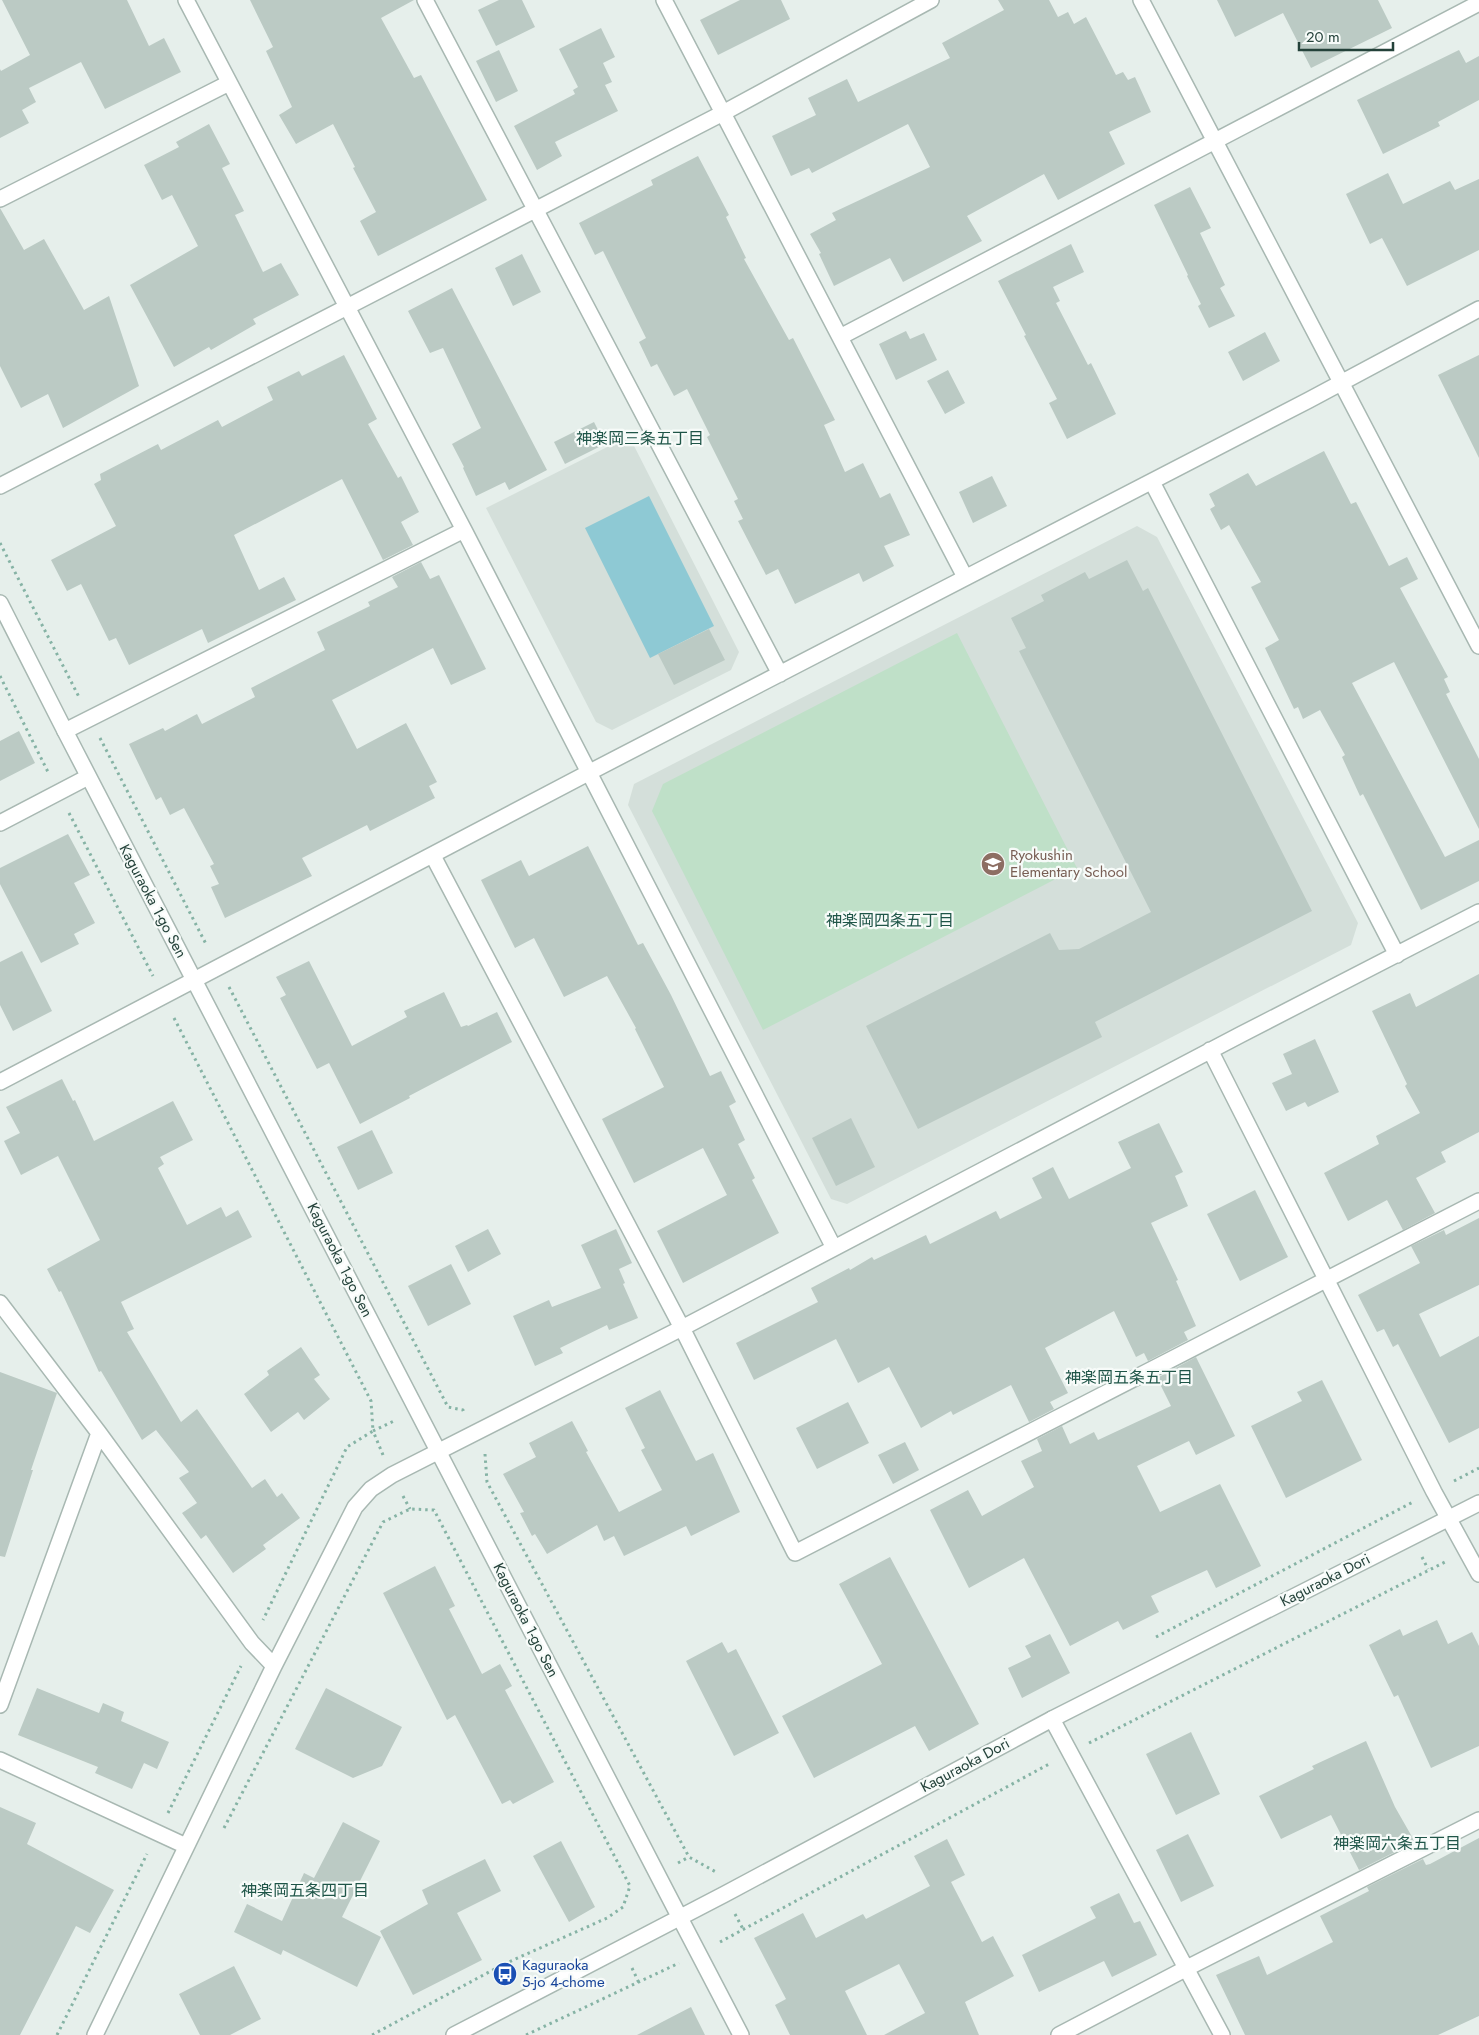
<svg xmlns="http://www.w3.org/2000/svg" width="1479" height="2035" viewBox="0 0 1479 2035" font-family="Jost,'Noto Sans JP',sans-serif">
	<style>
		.built { fill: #d4dfda }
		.green { fill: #bfe0c8 }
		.water { fill: #8ec9d4 }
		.building { fill: #bbcac4 }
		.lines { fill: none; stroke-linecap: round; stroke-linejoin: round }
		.minor-casing { stroke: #a8b8b2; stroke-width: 18 }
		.tertiary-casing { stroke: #a8b8b2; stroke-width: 18 }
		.path { stroke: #86b3a5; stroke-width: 3; stroke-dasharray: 2.5 4; stroke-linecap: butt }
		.minor { stroke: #fff; stroke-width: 15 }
		.tertiary { stroke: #fff; stroke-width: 15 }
		.labels { text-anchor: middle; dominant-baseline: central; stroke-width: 4.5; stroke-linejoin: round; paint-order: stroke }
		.education-label { font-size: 15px; fill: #785e54; stroke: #f7fbf9; text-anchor: start }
		.street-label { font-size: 15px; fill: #24423a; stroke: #f7fbf9 }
		.transit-label { font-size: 15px; fill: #164399; stroke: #f7fbf9; text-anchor: start }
		.neighbourhood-label { font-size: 16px; fill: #1f5548; stroke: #f7fbf9 }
	</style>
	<rect width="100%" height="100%" fill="#e6efeb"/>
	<path class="built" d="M 629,436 L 739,652 L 731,670 L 612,730 L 596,722 L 486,508 Z
		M 1137,526 L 1157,537 L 1358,923 L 1351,945 L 847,1204 L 831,1199 L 628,805 L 634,784 Z"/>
	<path class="green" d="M 957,633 L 1077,868 L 763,1030 L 652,811 L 663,784 Z"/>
	<path class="water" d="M 649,496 L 714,626 L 650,658 L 585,528 Z"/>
	<path class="building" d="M 2,0 L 127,0 L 149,46 L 164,38 L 181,72 L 105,109 L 81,62 L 29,88 L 36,102 L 22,110 L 29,123 L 0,138 L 0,69 L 1,71 L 30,55 Z
		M 250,0 L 414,0 L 381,18 L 414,78 L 421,75 L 487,200 L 378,256 L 360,221 L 376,212 L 353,168 L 355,167 L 333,124 L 296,144 L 279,115 L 292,107 L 266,51 L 273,47 Z
		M 499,0 L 522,0 L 535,27 L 496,46 L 478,10 Z
		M 740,0 L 781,0 L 790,19 L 718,55 L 700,20 Z
		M 998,0 L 1049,0 L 1058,17 L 1068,12 L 1074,24 L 1086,17 L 1116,75 L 1123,72 L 1128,80 L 1135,77 L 1151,112 L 1109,132 L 1125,164 L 1058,200 L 1044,174 L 967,216 L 982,241 L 903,282 L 890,258 L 834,286 L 819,254 L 821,253 L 810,234 L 836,220 L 832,213 L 930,167 L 908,124 L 812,173 L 809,168 L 791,176 L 772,136 L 816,115 L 808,98 L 847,79 L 858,102 L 950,58 L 942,43 L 1004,10 Z
		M 1217,0 L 1378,0 L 1392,28 L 1311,68 L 1283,13 L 1235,37 Z
		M 601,28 L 615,57 L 603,63 L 612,82 L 605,85 L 618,111 L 555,142 L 562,156 L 537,170 L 514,126 L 575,94 L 573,90 L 578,87 L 559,49 Z
		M 499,50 L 518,91 L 496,102 L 476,61 Z
		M 1459,50 L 1466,63 L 1479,56 L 1479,100 L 1438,122 L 1440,126 L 1383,154 L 1357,100 Z
		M 209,124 L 230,164 L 222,168 L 244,211 L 235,215 L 263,272 L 281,263 L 299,295 L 253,319 L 256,324 L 211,350 L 209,347 L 174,367 L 130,285 L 198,246 L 172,195 L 162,200 L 144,165 L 179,147 L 176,142 Z
		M 698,156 L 729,215 L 726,217 L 746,258 L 744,259 L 789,340 L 793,338 L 835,420 L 824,425 L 845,472 L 863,463 L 880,498 L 890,493 L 910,535 L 884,546 L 894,566 L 863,582 L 859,573 L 795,604 L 778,569 L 766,575 L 738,521 L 743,519 L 734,501 L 738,499 L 707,437 L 710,435 L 687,389 L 674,396 L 657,364 L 651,367 L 639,342 L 646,338 L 603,251 L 595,255 L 579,223 L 653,185 L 651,180 Z
		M 1388,173 L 1403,204 L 1450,181 L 1455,190 L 1479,179 L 1479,250 L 1407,286 L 1382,238 L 1370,244 L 1346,194 Z
		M 1190,187 L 1211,228 L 1200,233 L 1225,285 L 1220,288 L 1235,316 L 1209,328 L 1198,306 L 1201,304 L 1187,276 L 1188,275 L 1154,205 Z
		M 0,208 L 24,250 L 44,239 L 84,310 L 109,296 L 139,386 L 63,428 L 48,394 L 21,408 L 0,366 Z
		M 1071,244 L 1084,272 L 1053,287 L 1060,301 L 1056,303 L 1088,365 L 1091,363 L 1116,414 L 1067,439 L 1049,403 L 1057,399 L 1024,336 L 1026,335 L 998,281 Z
		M 522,254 L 541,292 L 513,306 L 495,268 Z
		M 452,288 L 547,470 L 509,490 L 505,482 L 476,496 L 463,468 L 464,467 L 452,444 L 481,428 L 443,348 L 430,353 L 408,311 Z
		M 906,331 L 910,339 L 924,333 L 937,360 L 896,380 L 879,344 Z
		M 1265,332 L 1280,361 L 1243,381 L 1228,352 Z
		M 344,355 L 377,419 L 368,424 L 398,478 L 401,476 L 419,512 L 401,522 L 413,545 L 383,560 L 342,479 L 234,535 L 259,590 L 284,577 L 296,600 L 208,643 L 202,629 L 129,665 L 116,638 L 109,641 L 81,584 L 67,591 L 51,560 L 116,526 L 94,484 L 101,480 L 100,474 L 158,444 L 161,450 L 218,420 L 222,427 L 273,400 L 267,387 L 299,371 L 302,376 Z
		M 1479,355 L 1479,458 L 1438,375 Z
		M 948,370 L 965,403 L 945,414 L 927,381 Z
		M 594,422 L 605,444 L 565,464 L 554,442 Z
		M 1324,451 L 1351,504 L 1356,502 L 1389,566 L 1407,557 L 1418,579 L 1400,588 L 1448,677 L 1444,679 L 1450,692 L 1446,694 L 1479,759 L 1479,829 L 1394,662 L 1352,683 L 1445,857 L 1479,840 L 1479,881 L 1421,910 L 1363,794 L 1360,796 L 1342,757 L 1345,755 L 1320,710 L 1303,719 L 1298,707 L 1294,709 L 1265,648 L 1279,640 L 1251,587 L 1261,582 L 1229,525 L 1221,530 L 1210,509 L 1215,506 L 1209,494 L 1248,473 L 1256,486 Z
		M 992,476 L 1007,506 L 973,523 L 959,492 Z
		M 1127,560 L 1143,591 L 1148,588 L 1312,911 L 1095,1022 L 1102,1037 L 918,1129 L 866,1026 L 1050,933 L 1059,950 L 1079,949 L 1151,912 L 1019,651 L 1026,648 L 1011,618 L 1044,601 L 1041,595 L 1085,572 L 1089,579 Z
		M 421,562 L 430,579 L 439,575 L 486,669 L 451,685 L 433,648 L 332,700 L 357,749 L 406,723 L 437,782 L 429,786 L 435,798 L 370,831 L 367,825 L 302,858 L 312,876 L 225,918 L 211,887 L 219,884 L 210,866 L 214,864 L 184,808 L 170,815 L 161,797 L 156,800 L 129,744 L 163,728 L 165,731 L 197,714 L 202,724 L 255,697 L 251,688 L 325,650 L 317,632 L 370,606 L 368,602 L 398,587 L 392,577 Z
		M 709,629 L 725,660 L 674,685 L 658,654 Z
		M 19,731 L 35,763 L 0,781 L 0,741 Z
		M 68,834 L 90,875 L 74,883 L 95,923 L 74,934 L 79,944 L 41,963 L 0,884 L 0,868 Z
		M 588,846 L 638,945 L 643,943 L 671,995 L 710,1076 L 721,1071 L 736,1102 L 729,1106 L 745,1140 L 738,1144 L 755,1178 L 752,1180 L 779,1233 L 683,1283 L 657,1231 L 727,1195 L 703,1148 L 634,1183 L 602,1119 L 664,1087 L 635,1029 L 636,1028 L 607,976 L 564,997 L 534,938 L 515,948 L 481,880 L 521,860 L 529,876 Z
		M 22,951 L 52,1011 L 13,1031 L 0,1005 L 0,962 Z
		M 309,961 L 352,1046 L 407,1017 L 404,1011 L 444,992 L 461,1027 L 467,1025 L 468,1026 L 497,1012 L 512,1042 L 409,1096 L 410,1098 L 360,1124 L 329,1063 L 317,1069 L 280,998 L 286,995 L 276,977 Z
		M 1479,974 L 1479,1132 L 1441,1152 L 1446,1162 L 1416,1178 L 1435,1213 L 1403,1230 L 1387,1200 L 1348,1221 L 1324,1173 L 1379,1144 L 1376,1136 L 1420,1113 L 1405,1086 L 1407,1084 L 1372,1011 L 1410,993 L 1416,1007 Z
		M 1315,1039 L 1339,1092 L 1308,1107 L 1305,1102 L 1286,1111 L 1272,1083 L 1292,1074 L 1283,1054 Z
		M 62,1079 L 73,1101 L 75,1100 L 94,1141 L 173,1101 L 193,1140 L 160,1157 L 164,1164 L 158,1168 L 187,1225 L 221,1207 L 226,1217 L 238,1210 L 252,1237 L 121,1302 L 134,1329 L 127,1332 L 181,1422 L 197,1409 L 252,1488 L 265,1479 L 277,1497 L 282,1493 L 300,1518 L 263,1545 L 266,1549 L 233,1573 L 206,1535 L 201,1539 L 182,1513 L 197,1503 L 179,1478 L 189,1472 L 156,1430 L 142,1440 L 101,1371 L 99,1372 L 61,1291 L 59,1292 L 47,1269 L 100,1240 L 58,1156 L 21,1175 L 4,1141 L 20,1133 L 6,1107 Z
		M 851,1118 L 875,1167 L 836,1186 L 812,1138 Z
		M 1159,1123 L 1183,1172 L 1175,1176 L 1188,1206 L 1151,1223 L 1178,1280 L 1176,1281 L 1196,1326 L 1184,1332 L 1188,1340 L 1148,1361 L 1144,1353 L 1136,1357 L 1114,1311 L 1045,1348 L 1068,1393 L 1050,1402 L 1054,1409 L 1029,1422 L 1011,1385 L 953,1415 L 951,1411 L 921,1428 L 889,1367 L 858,1383 L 836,1339 L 754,1380 L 736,1343 L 818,1302 L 811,1288 L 849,1268 L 850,1270 L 872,1257 L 874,1260 L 926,1235 L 930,1244 L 996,1211 L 1000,1219 L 1042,1198 L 1032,1178 L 1053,1167 L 1069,1199 L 1131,1168 L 1118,1142 Z
		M 372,1130 L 393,1173 L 358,1190 L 337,1147 Z
		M 1255,1190 L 1288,1257 L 1240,1281 L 1207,1214 Z
		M 1479,1218 L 1479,1285 L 1419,1314 L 1440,1357 L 1479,1336 L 1479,1428 L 1449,1443 L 1398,1344 L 1393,1347 L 1384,1329 L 1377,1332 L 1358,1295 L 1420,1263 L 1411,1246 L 1444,1230 L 1446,1235 Z
		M 488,1229 L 501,1254 L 468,1272 L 455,1246 Z
		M 616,1229 L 632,1263 L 619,1269 L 625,1283 L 623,1284 L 638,1318 L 609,1330 L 607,1325 L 560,1348 L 563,1353 L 535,1366 L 513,1316 L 549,1300 L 552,1307 L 601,1288 L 581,1245 Z
		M 451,1264 L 471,1304 L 428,1326 L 408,1286 Z
		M 301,1347 L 320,1375 L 314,1379 L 330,1399 L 304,1420 L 298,1412 L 271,1432 L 244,1394 L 269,1375 L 267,1371 Z
		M 1196,1357 L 1235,1436 L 1196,1455 L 1189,1441 L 1137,1466 L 1160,1512 L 1220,1484 L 1261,1566 L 1216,1588 L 1207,1570 L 1151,1596 L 1159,1612 L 1123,1630 L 1118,1621 L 1070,1646 L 1024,1558 L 969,1588 L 930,1510 L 968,1490 L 982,1516 L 1034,1487 L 1021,1461 L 1042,1451 L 1037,1439 L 1062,1426 L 1070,1444 L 1094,1432 L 1098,1440 L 1171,1406 L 1157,1378 Z
		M 0,1372 L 57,1393 L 31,1470 L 33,1470 L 5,1557 L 0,1556 Z
		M 1322,1380 L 1362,1460 L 1286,1498 L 1251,1426 L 1302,1401 L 1297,1392 Z
		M 660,1390 L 696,1461 L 713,1453 L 740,1512 L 691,1536 L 686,1526 L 624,1556 L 614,1536 L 604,1541 L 597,1525 L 547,1554 L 535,1534 L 532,1536 L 520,1513 L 524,1512 L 503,1474 L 536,1457 L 529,1443 L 572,1421 L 588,1451 L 586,1452 L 619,1512 L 662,1490 L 641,1450 L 645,1448 L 625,1408 Z
		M 848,1402 L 869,1443 L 817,1469 L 796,1428 Z
		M 905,1442 L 919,1470 L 893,1484 L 878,1455 Z
		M 890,1557 L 979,1724 L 929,1751 L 915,1726 L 814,1778 L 782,1716 L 882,1664 L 839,1584 Z
		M 435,1566 L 455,1606 L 449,1609 L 482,1674 L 500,1664 L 512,1686 L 505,1690 L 554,1782 L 513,1804 L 510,1800 L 502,1804 L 455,1715 L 447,1720 L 383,1593 Z
		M 1437,1620 L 1448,1644 L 1472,1632 L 1479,1646 L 1479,1746 L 1431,1768 L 1398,1695 L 1394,1697 L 1369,1645 L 1400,1629 L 1403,1636 Z
		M 1050,1634 L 1070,1673 L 1022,1698 L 1008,1668 L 1031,1657 L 1025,1646 Z
		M 722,1642 L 728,1653 L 736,1649 L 779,1733 L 734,1756 L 686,1661 Z
		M 37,1688 L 99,1713 L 103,1703 L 124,1712 L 121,1721 L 169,1742 L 157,1769 L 144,1763 L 132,1789 L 95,1773 L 98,1767 L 18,1735 Z
		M 326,1688 L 402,1727 L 382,1766 L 353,1778 L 295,1749 Z
		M 1191,1732 L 1220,1794 L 1176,1815 L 1146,1754 Z
		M 1366,1741 L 1395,1807 L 1415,1842 L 1359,1870 L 1331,1815 L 1281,1839 L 1259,1796 L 1314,1769 L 1312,1766 Z
		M 0,1807 L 36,1823 L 27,1844 L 114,1890 L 90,1933 L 76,1926 L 20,2035 L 0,2035 Z
		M 343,1822 L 380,1841 L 342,1917 L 381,1937 L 357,1987 L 283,1950 L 281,1955 L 234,1932 L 247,1904 L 282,1921 L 304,1873 L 314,1878 Z
		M 1188,1834 L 1214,1886 L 1181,1902 L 1156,1850 Z
		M 1479,1838 L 1479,2016 L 1438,2035 L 1245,2035 L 1216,1975 L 1259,1956 L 1267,1975 L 1333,1942 L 1320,1916 L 1369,1891 L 1367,1887 L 1423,1859 L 1426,1865 L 1430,1864 Z
		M 947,1839 L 965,1875 L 951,1882 L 982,1942 L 993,1936 L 1014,1976 L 965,2002 L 979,2035 L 884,2035 L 925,2013 L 899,1964 L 845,1991 L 867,2035 L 790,2035 L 775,2005 L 786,1999 L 754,1938 L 803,1913 L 816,1938 L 863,1914 L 866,1919 L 930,1886 L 914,1856 Z
		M 561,1841 L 595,1907 L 569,1922 L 533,1856 Z
		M 485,1859 L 501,1891 L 457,1913 L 482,1960 L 413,1995 L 380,1931 L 428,1904 L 422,1890 Z
		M 1119,1893 L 1134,1923 L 1140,1921 L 1157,1955 L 1112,1977 L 1104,1961 L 1039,1992 L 1022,1955 L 1096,1918 L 1090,1907 Z
		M 234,1966 L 261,2019 L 230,2035 L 200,2035 L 179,1994 Z
		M 691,2007 L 705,2035 L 637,2035 Z"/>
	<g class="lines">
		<g class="minor-casing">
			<path id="minor" d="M 186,0 L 464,530 L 834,1248
				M 425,0 L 780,674
				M 664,0 L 965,577
				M 1141,0 L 1479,646
				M 0,199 L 229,83
				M 840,337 L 1479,3
				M 1152,482 L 1397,955
				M 0,486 L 723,113 L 931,0
				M 65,731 L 464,530
				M 0,823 L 88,777
				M 433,856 L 682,1328 L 795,1553 L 1479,1201
				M 1210,1050 L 1434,1492 L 1479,1574
				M 0,1082 L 588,773 L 1309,400 L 1479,309
				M 0,1303 L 99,1433 L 252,1643 L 274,1666
				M 0,1705 L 99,1433
				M 1052,1719 L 1222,2035
				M 0,1760 L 186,1846
				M 680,1918 L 741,2035
				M 95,2035 L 274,1666 L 355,1507 L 371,1489 L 392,1475 L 682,1328 L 1240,1035 L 1479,912
				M 1059,2035 L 1187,1968 L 1479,1820"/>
		</g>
		<g class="tertiary-casing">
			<path id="tertiary" d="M 0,603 L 65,731 L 680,1918
				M 454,2035 L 725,1894 L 1052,1719 L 1479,1503"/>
		</g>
		<path class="path" d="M 0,543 L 79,697
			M 0,676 L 48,772
			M 100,738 L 207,946
			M 69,813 L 153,976
			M 229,987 L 448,1407 L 463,1410 L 464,1413
			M 174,1018 L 371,1401 L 373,1431 L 347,1447 L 263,1620
			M 485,1454 L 487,1482 L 689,1857 L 716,1872
			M 383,1455 L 373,1431 L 396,1420
			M 1454,1481 L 1479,1468
			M 403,1496 L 410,1509
			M 1422,1557 L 1428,1569
			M 1156,1637 L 1413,1502
			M 1089,1743 L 1445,1562
			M 168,1813 L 241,1666
			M 224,1828 L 383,1522 L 410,1509 L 434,1510 L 630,1886 L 623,1907 L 607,1918 L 502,1965 L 372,2035
			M 678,1863 L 689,1857
			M 735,1914 L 743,1929
			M 720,1942 L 1051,1763
			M 632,1968 L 639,1983
			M 57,2035 L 147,1854
			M 526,2035 L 679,1963"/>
		<use href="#minor" class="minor"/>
		<use href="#tertiary" class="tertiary"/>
	</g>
	<defs>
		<g id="school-disc" transform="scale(1.25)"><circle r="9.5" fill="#8d6e63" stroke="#f7fbf9"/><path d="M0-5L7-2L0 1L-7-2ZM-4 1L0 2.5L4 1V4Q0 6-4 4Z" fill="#fff"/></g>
		<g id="bus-disc" transform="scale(1.25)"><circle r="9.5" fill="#1a4fb4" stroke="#f7fbf9"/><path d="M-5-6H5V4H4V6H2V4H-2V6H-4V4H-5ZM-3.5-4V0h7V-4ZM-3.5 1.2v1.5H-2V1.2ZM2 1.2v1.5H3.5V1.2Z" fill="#fff"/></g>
	</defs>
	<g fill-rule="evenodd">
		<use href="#school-disc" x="993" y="864"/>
		<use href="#bus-disc" x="505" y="1974"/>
	</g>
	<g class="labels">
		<g class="education-label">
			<text x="1010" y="855">Ryokushin<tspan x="1010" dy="17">Elementary School</tspan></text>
		</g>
		<g class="street-label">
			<text transform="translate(153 901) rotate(62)">Kaguraoka 1-go Sen</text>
			<text transform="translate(340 1260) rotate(63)">Kaguraoka 1-go Sen</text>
			<text transform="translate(1325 1580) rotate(-27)">Kaguraoka Dori</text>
			<text transform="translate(526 1620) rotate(63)">Kaguraoka 1-go Sen</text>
			<text transform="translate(965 1765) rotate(-28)">Kaguraoka Dori</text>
		</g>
		<g class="transit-label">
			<text x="522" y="1965">Kaguraoka<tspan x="522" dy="17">5-jo 4-chome</tspan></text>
		</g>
		<g class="neighbourhood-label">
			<text x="640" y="438">神楽岡三条五丁目</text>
			<text x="890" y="920">神楽岡四条五丁目</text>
			<text x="1129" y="1377">神楽岡五条五丁目</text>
			<text x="1397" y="1843">神楽岡六条五丁目</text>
			<text x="305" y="1890">神楽岡五条四丁目</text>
		</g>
	</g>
	<path d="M1299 42v8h94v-8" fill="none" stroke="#24423a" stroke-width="2.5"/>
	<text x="1306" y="42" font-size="15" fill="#24423a" stroke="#f7fbf9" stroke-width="4" paint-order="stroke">20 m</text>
</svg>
